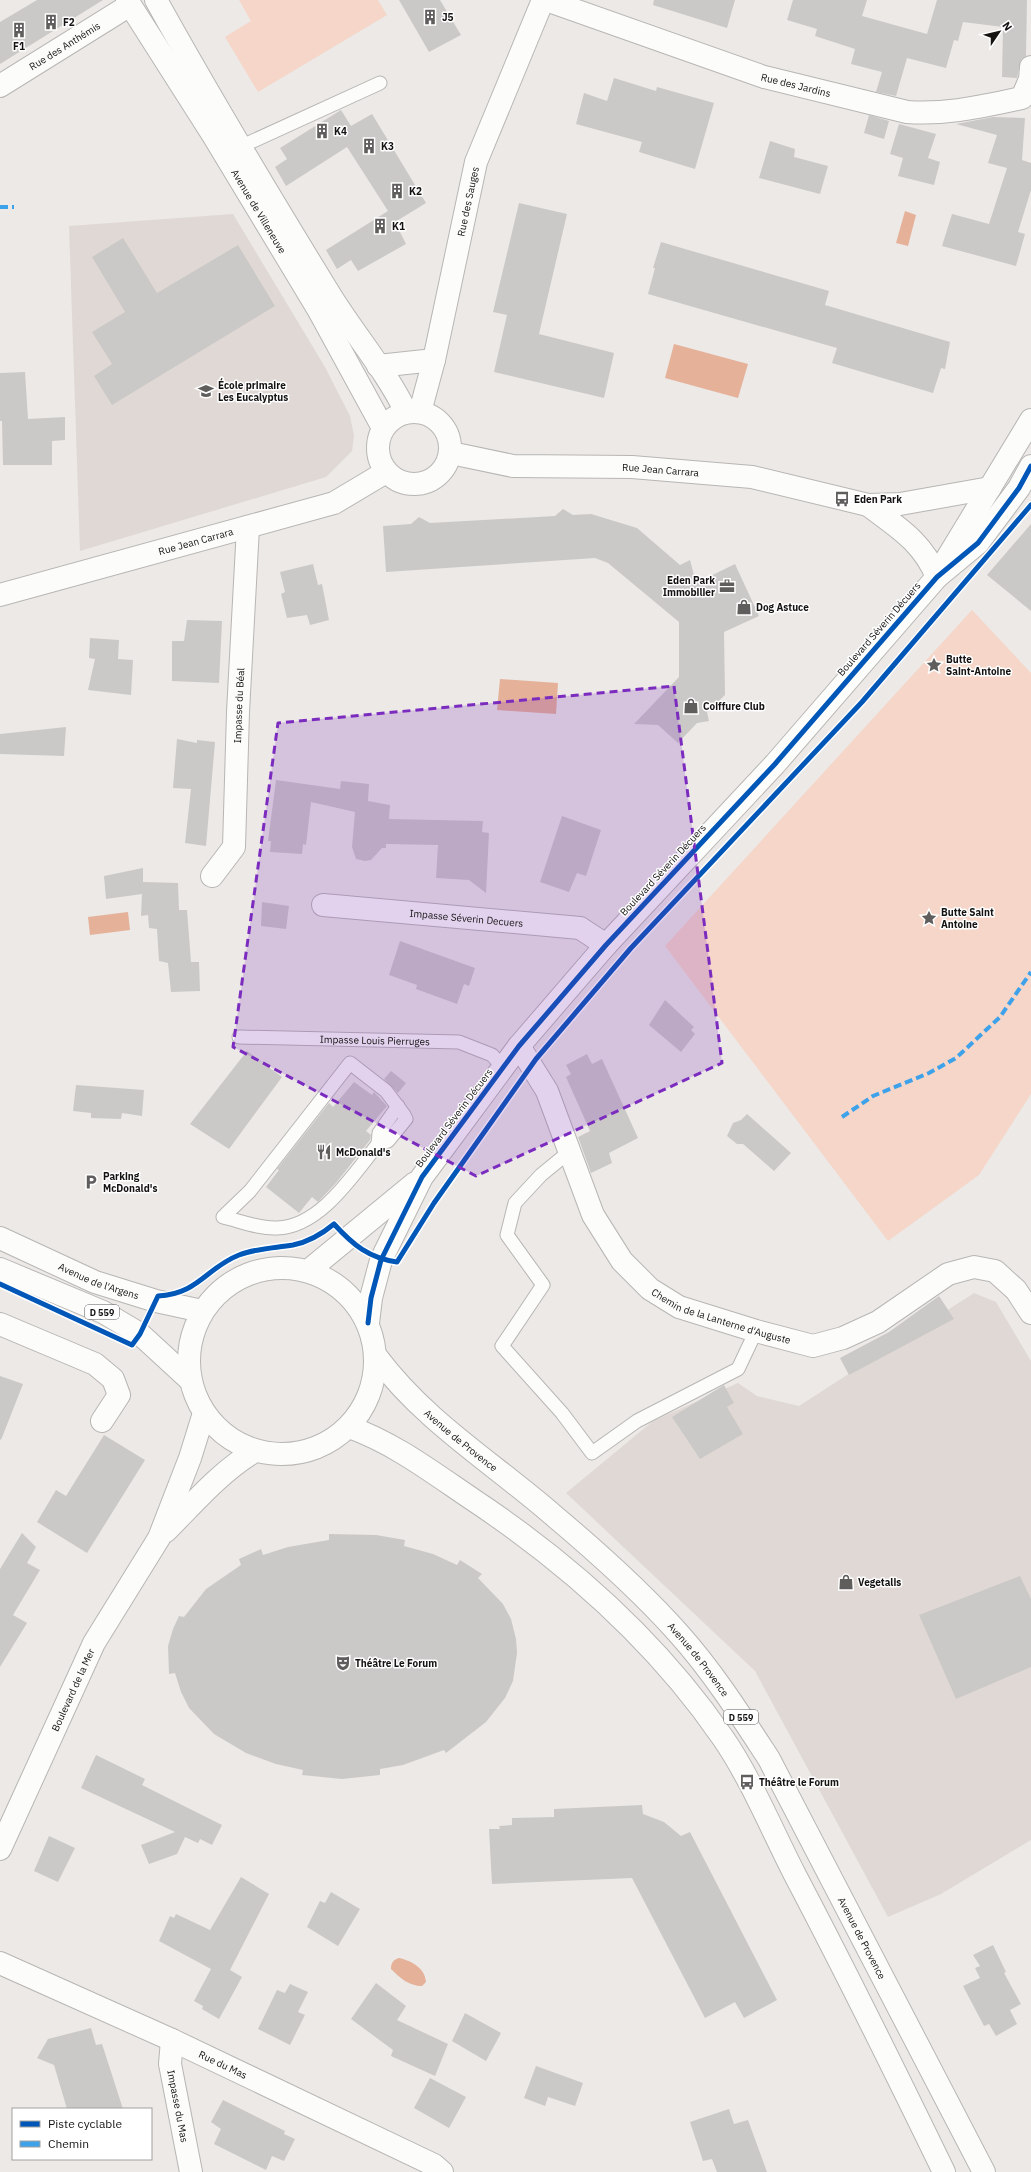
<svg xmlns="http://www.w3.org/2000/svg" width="1031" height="2172" viewBox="0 0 1031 2172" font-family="'IBM Plex Sans',sans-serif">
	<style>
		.built { fill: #e0d8d4 }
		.green { fill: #f5d6c8 }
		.water { fill: #e5b199 }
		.building { fill: #cbc9c7 }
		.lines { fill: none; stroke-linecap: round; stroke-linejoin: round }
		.service-casing { stroke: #b8b6b4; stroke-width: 15 }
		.minor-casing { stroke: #b8b6b4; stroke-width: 24 }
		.tertiary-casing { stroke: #b8b6b4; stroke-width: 24 }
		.primary-casing { stroke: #b8b6b4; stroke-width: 24 }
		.service { stroke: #fcfcfb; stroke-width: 13 }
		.minor { stroke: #fcfcfb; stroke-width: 22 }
		.tertiary { stroke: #fcfcfb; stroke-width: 22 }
		.primary { stroke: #fcfcfb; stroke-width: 22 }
		.quiet { stroke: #3da2ea; stroke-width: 4; stroke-dasharray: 8 4; stroke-linecap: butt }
		.cycleway-casing { stroke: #fff; stroke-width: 8 }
		.cycleway { stroke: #0057b8; stroke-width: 5 }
		.marked { fill: #7b2cbf; fill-opacity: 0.2; stroke: #7b2cbf; stroke-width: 3; stroke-dasharray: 8 5; stroke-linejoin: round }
		.labels { text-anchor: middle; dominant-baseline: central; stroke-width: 3; stroke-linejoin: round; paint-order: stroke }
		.shield { fill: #fff; stroke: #5a5a59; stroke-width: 1 }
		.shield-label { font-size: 9px; font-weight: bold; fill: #141312 }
		.poi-label { font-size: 10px; font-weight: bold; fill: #141312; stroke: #fff; text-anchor: start }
		.street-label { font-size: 10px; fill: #141312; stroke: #fff }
	</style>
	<rect width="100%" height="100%" fill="#ece9e7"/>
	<path class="built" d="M 233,214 L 325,367 L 350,416 L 354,436 L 352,451 L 326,477 L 80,551 L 69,226 Z
		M 974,1293 L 996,1302 L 1031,1361 L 1031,1840 L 941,1894 L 888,1917 L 755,1671 L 566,1493 L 653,1421 L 738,1383 L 757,1396 L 799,1406 Z"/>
	<path class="green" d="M 239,0 L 378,0 L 387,15 L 258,92 L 225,37 L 251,21 Z
		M 972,610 L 1031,673 L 1031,1094 L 979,1175 L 888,1241 L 665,946 Z"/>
	<path class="water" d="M 905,211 L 916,215 L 908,246 L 896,243 Z
		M 674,344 L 748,364 L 738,398 L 665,378 Z
		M 500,679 L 558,683 L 556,714 L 497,710 Z
		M 128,912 L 130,930 L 90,935 L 88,917 Z
		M 399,1958 C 412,1961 425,1968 426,1982 L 422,1986 C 409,1986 400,1978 391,1969 C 391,1963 393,1960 399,1958 Z"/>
	<path class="building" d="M 37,0 L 103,0 L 0,64 L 0,22 Z
		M 399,0 L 440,0 L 461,35 L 429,52 Z
		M 654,0 L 735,0 L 727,28 L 653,5 Z
		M 793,0 L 867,0 L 862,16 L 927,34 L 937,0 L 1027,0 L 1026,56 L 1021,60 L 1017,78 L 1002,77 L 1003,27 L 963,22 L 958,41 L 954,40 L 946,68 L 907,58 L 896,96 L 876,92 L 882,72 L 851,64 L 855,49 L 815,36 L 817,29 L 787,20 Z
		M 614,78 L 656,91 L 657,87 L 714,103 L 695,169 L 639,152 L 642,142 L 576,124 L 584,93 L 607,101 Z
		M 341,110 L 351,126 L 372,114 L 426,203 L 395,222 L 406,244 L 358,271 L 351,260 L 337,269 L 326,250 L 388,211 L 347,147 L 286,186 L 275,167 L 287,159 L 280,148 Z
		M 869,115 L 889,121 L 884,139 L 864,133 Z
		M 993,117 L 1025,118 L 1022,160 L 1031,163 L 1031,190 L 1018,232 L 1025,234 L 1016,266 L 942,246 L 952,214 L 989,224 L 1007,168 L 988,163 L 997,135 L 956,124 Z
		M 899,124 L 936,134 L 928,158 L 940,162 L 934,185 L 898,176 L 903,158 L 890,154 Z
		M 770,141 L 795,149 L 794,157 L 828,166 L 820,194 L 759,178 Z
		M 519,203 L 567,214 L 539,334 L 614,353 L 604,398 L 494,372 L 507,315 L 493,312 Z
		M 123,238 L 157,293 L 238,245 L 275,306 L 112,405 L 94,376 L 112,364 L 92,332 L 125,312 L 92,257 Z
		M 661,242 L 829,291 L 825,305 L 950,342 L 945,369 L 941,368 L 933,393 L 832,363 L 837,348 L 648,294 L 655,268 L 653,268 Z
		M 25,372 L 28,419 L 65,417 L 65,440 L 52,441 L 52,465 L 3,465 L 2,421 L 0,421 L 0,373 Z
		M 563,509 L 573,515 L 591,514 L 637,528 L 680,565 L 690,560 L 696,583 L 735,564 L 759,616 L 724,632 L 725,695 L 707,712 L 709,721 L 697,723 L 678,743 L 658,725 L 634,724 L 679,677 L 679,622 L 608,563 L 595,558 L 386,572 L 383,526 L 411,524 L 419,517 L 430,523 L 555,516 Z
		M 1031,524 L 1031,611 L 987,575 Z
		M 313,564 L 318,585 L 322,584 L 329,620 L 310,625 L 307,615 L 287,618 L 281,594 L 285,592 L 280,572 Z
		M 187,620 L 222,621 L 219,683 L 172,681 L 172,641 L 184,641 Z
		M 90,638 L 119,640 L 118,659 L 133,660 L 131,695 L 88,690 L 95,659 L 89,658 Z
		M 66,727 L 64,756 L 0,754 L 0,734 Z
		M 177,739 L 197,743 L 197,740 L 215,742 L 206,846 L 185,843 L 191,789 L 173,788 Z
		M 276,780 L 340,789 L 341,781 L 369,784 L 368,801 L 390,805 L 389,819 L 483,821 L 482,832 L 489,833 L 486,893 L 469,880 L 436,878 L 438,845 L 386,844 L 386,848 L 382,848 L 371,860 L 365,861 L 356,859 L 352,847 L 355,812 L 311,802 L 306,845 L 303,844 L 302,854 L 270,852 L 271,841 L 268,841 Z
		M 562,816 L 601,830 L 586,876 L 577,873 L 569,892 L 540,882 Z
		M 143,868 L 143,882 L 178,883 L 179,910 L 187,910 L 191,962 L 199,962 L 200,991 L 171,992 L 168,963 L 159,961 L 157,929 L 149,928 L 148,915 L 141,916 L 142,894 L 106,899 L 104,876 Z
		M 262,902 L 289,906 L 286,929 L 261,926 Z
		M 400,941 L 475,968 L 469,986 L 464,984 L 457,1004 L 416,989 L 417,985 L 389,975 Z
		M 665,1000 L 694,1027 L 691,1030 L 695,1034 L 681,1052 L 649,1025 Z
		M 247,1051 L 282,1077 L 229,1149 L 190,1124 Z
		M 587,1054 L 592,1064 L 602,1059 L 638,1138 L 609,1153 L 612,1163 L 591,1173 L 578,1137 L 590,1131 L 566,1077 L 571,1074 L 566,1065 Z
		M 391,1071 L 406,1083 L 398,1093 L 384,1079 Z
		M 354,1082 L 372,1095 L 374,1092 L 387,1106 L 366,1131 L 371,1135 L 370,1140 L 336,1183 L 318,1202 L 312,1197 L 299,1213 L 266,1187 L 279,1170 L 277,1169 L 329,1103 L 333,1107 Z
		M 76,1085 L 144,1090 L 142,1116 L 122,1113 L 121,1119 L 91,1118 L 91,1113 L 73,1111 Z
		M 747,1114 L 791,1153 L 774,1171 L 743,1144 L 737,1144 L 727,1136 L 733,1123 L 741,1120 Z
		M 939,1296 L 954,1319 L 849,1375 L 840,1358 L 889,1332 Z
		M 0,1376 L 23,1384 L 1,1440 L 0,1439 Z
		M 724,1385 L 734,1403 L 727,1407 L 743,1434 L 700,1459 L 672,1417 Z
		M 104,1435 L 145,1460 L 87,1553 L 37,1522 L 56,1490 L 66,1496 Z
		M 22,1533 L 36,1547 L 27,1563 L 40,1570 L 13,1615 L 27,1623 L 0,1667 L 0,1569 Z
		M 329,1534 L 376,1535 L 405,1540 L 404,1546 L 433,1554 L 457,1565 L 460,1560 L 482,1574 L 478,1578 L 503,1604 L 511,1619 L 516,1639 L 517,1653 L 513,1681 L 505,1698 L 486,1722 L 446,1753 L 444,1750 L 403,1765 L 380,1769 L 380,1775 L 342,1779 L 302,1775 L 303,1770 L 276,1764 L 246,1753 L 214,1734 L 189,1708 L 181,1692 L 175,1673 L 169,1674 L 168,1646 L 173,1629 L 179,1616 L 184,1617 L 206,1589 L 241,1565 L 239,1559 L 261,1549 L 263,1555 L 288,1547 L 329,1540 Z
		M 1020,1576 L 1031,1599 L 1031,1667 L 956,1699 L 919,1615 Z
		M 96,1755 L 145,1779 L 142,1785 L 222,1825 L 212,1845 L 200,1839 L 198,1843 L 185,1837 L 177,1854 L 149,1864 L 141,1845 L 175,1832 L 81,1788 Z
		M 642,1805 L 643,1814 L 664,1822 L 681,1836 L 690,1832 L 777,2000 L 744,2018 L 735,2002 L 705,2018 L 632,1878 L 492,1884 L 489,1829 L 500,1829 L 499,1826 L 512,1825 L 512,1818 L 554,1817 L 554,1809 Z
		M 49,1836 L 75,1848 L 58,1882 L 34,1871 Z
		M 241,1877 L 269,1894 L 230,1970 L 242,1977 L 219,2019 L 202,2009 L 203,2006 L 194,2001 L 211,1969 L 159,1941 L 170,1916 L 174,1918 L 176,1914 L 210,1930 Z
		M 331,1892 L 360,1909 L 338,1946 L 307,1927 L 320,1901 L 325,1903 Z
		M 993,1945 L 1006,1972 L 1004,1973 L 1021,2004 L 1010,2010 L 1017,2024 L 996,2036 L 989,2024 L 984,2026 L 963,1986 L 980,1978 L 975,1968 L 980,1966 L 973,1955 Z
		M 376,1983 L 406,2006 L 397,2020 L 448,2044 L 435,2076 L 391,2056 L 393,2050 L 351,2019 Z
		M 290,1984 L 308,1992 L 298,2012 L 305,2015 L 290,2045 L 258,2029 L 277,1990 L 285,1993 Z
		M 465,2013 L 501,2033 L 486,2061 L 452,2041 Z
		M 91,2028 L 96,2045 L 102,2044 L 123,2109 L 67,2109 L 54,2065 L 37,2058 L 48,2039 Z
		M 536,2066 L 583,2083 L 575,2106 L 548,2097 L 545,2106 L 524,2098 Z
		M 430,2078 L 466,2097 L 449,2128 L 414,2108 Z
		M 223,2100 L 285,2131 L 284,2134 L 295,2139 L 284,2161 L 272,2156 L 266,2170 L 214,2144 L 221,2129 L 211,2122 Z
		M 729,2109 L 734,2124 L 748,2120 L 767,2172 L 717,2172 L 712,2159 L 703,2161 L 690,2122 Z"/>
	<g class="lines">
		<g class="service-casing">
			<g id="service">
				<path d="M 240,147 L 380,83"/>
				<path id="s1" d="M 239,1037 L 459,1042 L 492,1055 L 503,1067"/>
				<path d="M 350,1063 L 386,1091 L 404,1115 L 406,1119 L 388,1141 L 378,1144 C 353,1175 320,1227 277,1228 C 260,1229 240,1221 223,1217 L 250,1191 Z"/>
				<path d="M 378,1144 L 379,1133 L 398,1106"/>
				<path d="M 569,1152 L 541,1175 L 515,1203 L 507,1235 L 543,1285 L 502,1346 L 562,1413 L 592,1453 L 637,1421 L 738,1369 L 756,1331"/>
			</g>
		</g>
		<g class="minor-casing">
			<g id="minor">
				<path id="s2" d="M 127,0 L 213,135 L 318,309 L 383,428"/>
				<path d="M 156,0 C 212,101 271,199 332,298 C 356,336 386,371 406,412"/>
				<path id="s3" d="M 546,0 L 764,77 L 907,112 C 947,115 983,106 1022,98 L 1030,79 L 1031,67"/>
				<path id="s4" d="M 0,86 L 130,5"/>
				<path d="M 378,366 L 434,360"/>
				<circle cx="414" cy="448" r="36"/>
				<path id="s5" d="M 420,412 L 434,360 L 476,162 L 543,0"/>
				<path id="s6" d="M 451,453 L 513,466 L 632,467 L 752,477 L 868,505 L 900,504 L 990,488"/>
				<path d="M 868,505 C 897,527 922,541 937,577"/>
				<path id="s7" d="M 0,595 L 334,503 L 386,472"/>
				<path id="s8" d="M 212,876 L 234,847 L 238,712 L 248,527"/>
				<path id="s9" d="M 323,905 L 580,928 L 606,945"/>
				<path id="s10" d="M 519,1046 L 547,1091 L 593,1215 L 622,1261 L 650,1289 L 679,1307 L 756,1331 L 813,1346 L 843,1338 L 878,1322 L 948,1274 L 974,1267 L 995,1271 L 1016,1290 L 1031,1313"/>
				<path d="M 0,1324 L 95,1364 L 113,1379 L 119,1395 L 102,1421"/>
				<path id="s11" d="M 0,1963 L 172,2040 L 434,2165 L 442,2172"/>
				<path id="s12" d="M 172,2040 L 170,2064 L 191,2172"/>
			</g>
		</g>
		<g class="tertiary-casing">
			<g id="tertiary">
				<path d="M 943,565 L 1031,420"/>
				<path d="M 308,1271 L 415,1183"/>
				<path d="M 368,1323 L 371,1298 L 381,1260 L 422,1177 L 519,1046 L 606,945 L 775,764 L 937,577 L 978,543 L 1019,488 L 1031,466"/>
				<path d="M 166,1531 C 194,1503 220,1472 255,1451"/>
				<path id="s13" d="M 0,1849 L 94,1643 L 159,1538 L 190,1458 L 204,1413"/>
			</g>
		</g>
		<g class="primary-casing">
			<g id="primary">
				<path id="s14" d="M 0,1238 L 95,1282 L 156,1301 L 202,1311"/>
				<circle cx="282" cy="1361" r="93"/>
				<path d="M 0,1269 L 103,1312 L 140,1334 L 190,1380"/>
				<path id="s15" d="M 376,1356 C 425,1422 492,1462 553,1515 C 597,1552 641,1591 679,1634 C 713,1672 741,1716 769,1759 L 984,2172"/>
				<path d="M 349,1427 C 394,1443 432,1472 472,1499 C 568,1563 657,1642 723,1738 C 750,1777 772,1830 794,1873 C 846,1972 895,2071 944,2172"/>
			</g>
		</g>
		<use href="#service" class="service"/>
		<use href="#minor" class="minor"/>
		<use href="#tertiary" class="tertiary"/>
		<use href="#primary" class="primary"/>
		<path class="quiet" d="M 0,207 L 14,207
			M 842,1117 L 873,1096 L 929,1073 L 956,1058 L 1000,1017 L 1031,972"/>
		<g class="cycleway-casing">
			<path id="cycleway" d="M 0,1284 L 132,1345 L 140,1334 L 158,1296 C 198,1294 206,1268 239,1255 C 257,1248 275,1248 293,1245 C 308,1242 322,1234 334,1224 C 353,1245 369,1258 397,1262 L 434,1203 L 536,1059 L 631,948 L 862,702 L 1031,505
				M 368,1323 L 371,1298 L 381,1260 L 422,1177 L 519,1046 L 606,945 L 775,764 L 937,577 L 978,543 L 1019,488 L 1031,466"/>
		</g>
		<use href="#cycleway" class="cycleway"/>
	</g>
	<path class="marked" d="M 674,686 L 722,1063 L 476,1176 L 233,1047 L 278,723 Z"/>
	<defs>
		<g id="building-bare" transform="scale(1.2)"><path d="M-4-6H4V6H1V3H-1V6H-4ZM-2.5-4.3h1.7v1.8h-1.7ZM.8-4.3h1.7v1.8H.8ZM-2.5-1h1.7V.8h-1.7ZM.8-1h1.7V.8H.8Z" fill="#605e5d" stroke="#fff" stroke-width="2.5" paint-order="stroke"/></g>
		<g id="school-bare" transform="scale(1.2)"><path d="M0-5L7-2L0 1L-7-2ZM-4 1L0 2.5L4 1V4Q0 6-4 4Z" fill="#605e5d" stroke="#fff" stroke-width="2.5" paint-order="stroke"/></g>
		<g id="bus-bare" transform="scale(1.2)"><path d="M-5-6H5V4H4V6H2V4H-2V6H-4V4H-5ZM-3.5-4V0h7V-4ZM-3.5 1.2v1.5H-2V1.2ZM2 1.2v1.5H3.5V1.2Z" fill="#605e5d" stroke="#fff" stroke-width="2.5" paint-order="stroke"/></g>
		<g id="office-bare" transform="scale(1.2)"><path d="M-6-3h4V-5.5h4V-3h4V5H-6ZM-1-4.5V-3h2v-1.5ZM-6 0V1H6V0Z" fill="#605e5d" stroke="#fff" stroke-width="2.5" paint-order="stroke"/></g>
		<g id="shop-bare" transform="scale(1.2)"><path d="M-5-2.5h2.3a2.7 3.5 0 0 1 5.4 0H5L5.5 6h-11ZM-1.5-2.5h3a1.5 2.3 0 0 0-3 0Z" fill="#605e5d" stroke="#fff" stroke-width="2.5" paint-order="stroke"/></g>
		<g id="sight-bare" transform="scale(1.2)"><path d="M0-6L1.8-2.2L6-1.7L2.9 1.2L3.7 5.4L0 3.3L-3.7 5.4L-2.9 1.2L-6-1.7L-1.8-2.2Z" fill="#605e5d" stroke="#fff" stroke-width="2.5" paint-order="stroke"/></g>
		<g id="restaurant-bare" transform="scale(1.2)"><path d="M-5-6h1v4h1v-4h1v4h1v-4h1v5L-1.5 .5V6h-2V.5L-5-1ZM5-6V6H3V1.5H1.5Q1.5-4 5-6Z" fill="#605e5d" stroke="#fff" stroke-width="2.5" paint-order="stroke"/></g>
		<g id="parking-bare" transform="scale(1.2)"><path d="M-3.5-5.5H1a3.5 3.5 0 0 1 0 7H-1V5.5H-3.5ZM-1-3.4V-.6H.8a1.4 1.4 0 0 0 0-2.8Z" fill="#605e5d" stroke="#fff" stroke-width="2.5" paint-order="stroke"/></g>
		<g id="theatre-bare" transform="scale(1.2)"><path d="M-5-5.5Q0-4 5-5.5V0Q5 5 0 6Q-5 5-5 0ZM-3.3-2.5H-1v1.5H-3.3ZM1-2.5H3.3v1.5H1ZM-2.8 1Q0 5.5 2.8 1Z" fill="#605e5d" stroke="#fff" stroke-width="2.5" paint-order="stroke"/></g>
	</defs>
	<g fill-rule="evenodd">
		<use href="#building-bare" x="430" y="17"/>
		<use href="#building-bare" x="51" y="22"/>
		<use href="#building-bare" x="19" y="30"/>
		<use href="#building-bare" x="322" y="131"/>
		<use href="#building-bare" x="369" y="146"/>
		<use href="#building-bare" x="397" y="191"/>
		<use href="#building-bare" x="380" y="226"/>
		<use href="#school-bare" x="206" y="391"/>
		<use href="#bus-bare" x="842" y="499"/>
		<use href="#office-bare" x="727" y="586"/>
		<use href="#shop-bare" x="744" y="607"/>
		<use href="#sight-bare" x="934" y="665"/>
		<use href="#shop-bare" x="691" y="706"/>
		<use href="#sight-bare" x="929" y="918"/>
		<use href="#restaurant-bare" x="324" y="1152"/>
		<use href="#parking-bare" x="91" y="1182"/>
		<use href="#shop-bare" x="846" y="1582"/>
		<use href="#theatre-bare" x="343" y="1663"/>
		<use href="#bus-bare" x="747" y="1782"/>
	</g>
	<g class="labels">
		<g class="shield">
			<rect x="85" y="1305" width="34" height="14" rx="3"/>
			<rect x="724" y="1710" width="34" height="14" rx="3"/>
		</g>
		<g class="shield-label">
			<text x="102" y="1312">D 559</text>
			<text x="741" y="1717">D 559</text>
		</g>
		<g class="poi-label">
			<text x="442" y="17">J5</text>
			<text x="63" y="22">F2</text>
			<text x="19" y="46" text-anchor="middle">F1</text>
			<text x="334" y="131">K4</text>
			<text x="381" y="146">K3</text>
			<text x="409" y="191">K2</text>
			<text x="392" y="226">K1</text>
			<text x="218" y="385">École primaire<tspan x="218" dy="12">Les Eucalyptus</tspan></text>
			<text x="854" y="499">Eden Park</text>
			<text x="715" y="580" text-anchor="end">Eden Park<tspan x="715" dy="12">Immobilier</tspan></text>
			<text x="756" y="607">Dog Astuce</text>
			<text x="946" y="659">Butte<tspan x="946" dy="12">Saint-Antoine</tspan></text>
			<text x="703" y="706">Coiffure Club</text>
			<text x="941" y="912">Butte Saint<tspan x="941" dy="12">Antoine</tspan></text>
			<text x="336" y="1152">McDonald's</text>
			<text x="103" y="1176">Parking<tspan x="103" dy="12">McDonald's</tspan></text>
			<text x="858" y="1582">Vegetalis</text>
			<text x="355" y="1663">Théâtre Le Forum</text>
			<text x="759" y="1782">Théâtre le Forum</text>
		</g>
		<g class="street-label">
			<text stroke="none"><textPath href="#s4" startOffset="76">Rue des Anthémis</textPath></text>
			<text stroke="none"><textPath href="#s3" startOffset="264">Rue des Jardins</textPath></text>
			<text stroke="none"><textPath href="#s5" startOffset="216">Rue des Sauges</textPath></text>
			<text stroke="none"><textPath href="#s2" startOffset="249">Avenue de Villeneuve</textPath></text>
			<text stroke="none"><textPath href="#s6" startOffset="211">Rue Jean Carrara</textPath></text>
			<text stroke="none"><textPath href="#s7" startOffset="203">Rue Jean Carrara</textPath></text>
			<text transform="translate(879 629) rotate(-49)">Boulevard Séverin Décuers</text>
			<text stroke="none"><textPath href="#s8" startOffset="178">Impasse du Béal</textPath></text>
			<text transform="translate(663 870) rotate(-47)">Boulevard Séverin Décuers</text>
			<text stroke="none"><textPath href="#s9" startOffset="144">Impasse Séverin Decuers</textPath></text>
			<text stroke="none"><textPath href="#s1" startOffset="136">Impasse Louis Pierruges</textPath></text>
			<text transform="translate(454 1118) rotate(-53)">Boulevard Séverin Décuers</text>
			<text stroke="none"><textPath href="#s14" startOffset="108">Avenue de l'Argens</textPath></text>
			<text stroke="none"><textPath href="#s10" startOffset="356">Chemin de la Lanterne d'Auguste</textPath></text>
			<text stroke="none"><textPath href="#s15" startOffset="120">Avenue de Provence</textPath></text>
			<text stroke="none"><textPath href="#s15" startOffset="444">Avenue de Provence</textPath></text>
			<text stroke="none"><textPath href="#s13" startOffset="175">Boulevard de la Mer</textPath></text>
			<text stroke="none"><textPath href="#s15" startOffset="768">Avenue de Provence</textPath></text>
			<text stroke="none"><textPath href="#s11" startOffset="245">Rue du Mas</textPath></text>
			<text stroke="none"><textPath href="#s12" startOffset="67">Impasse du Mas</textPath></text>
		</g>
	</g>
	<rect x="12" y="2108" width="140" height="52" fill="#ffffff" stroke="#a1a1a0"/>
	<rect x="20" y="2121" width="20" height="6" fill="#0057b8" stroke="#a1a1a0"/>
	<text x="48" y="2128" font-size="12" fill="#141312">Piste cyclable</text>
	<rect x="20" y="2141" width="20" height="6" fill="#3da2ea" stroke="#a1a1a0"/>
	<text x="48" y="2148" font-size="12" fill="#141312">Chemin</text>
	<g transform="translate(999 32) rotate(55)" stroke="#ffffff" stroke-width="3" paint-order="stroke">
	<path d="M0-3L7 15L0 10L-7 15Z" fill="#141312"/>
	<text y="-6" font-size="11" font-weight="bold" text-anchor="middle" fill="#141312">N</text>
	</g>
</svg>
